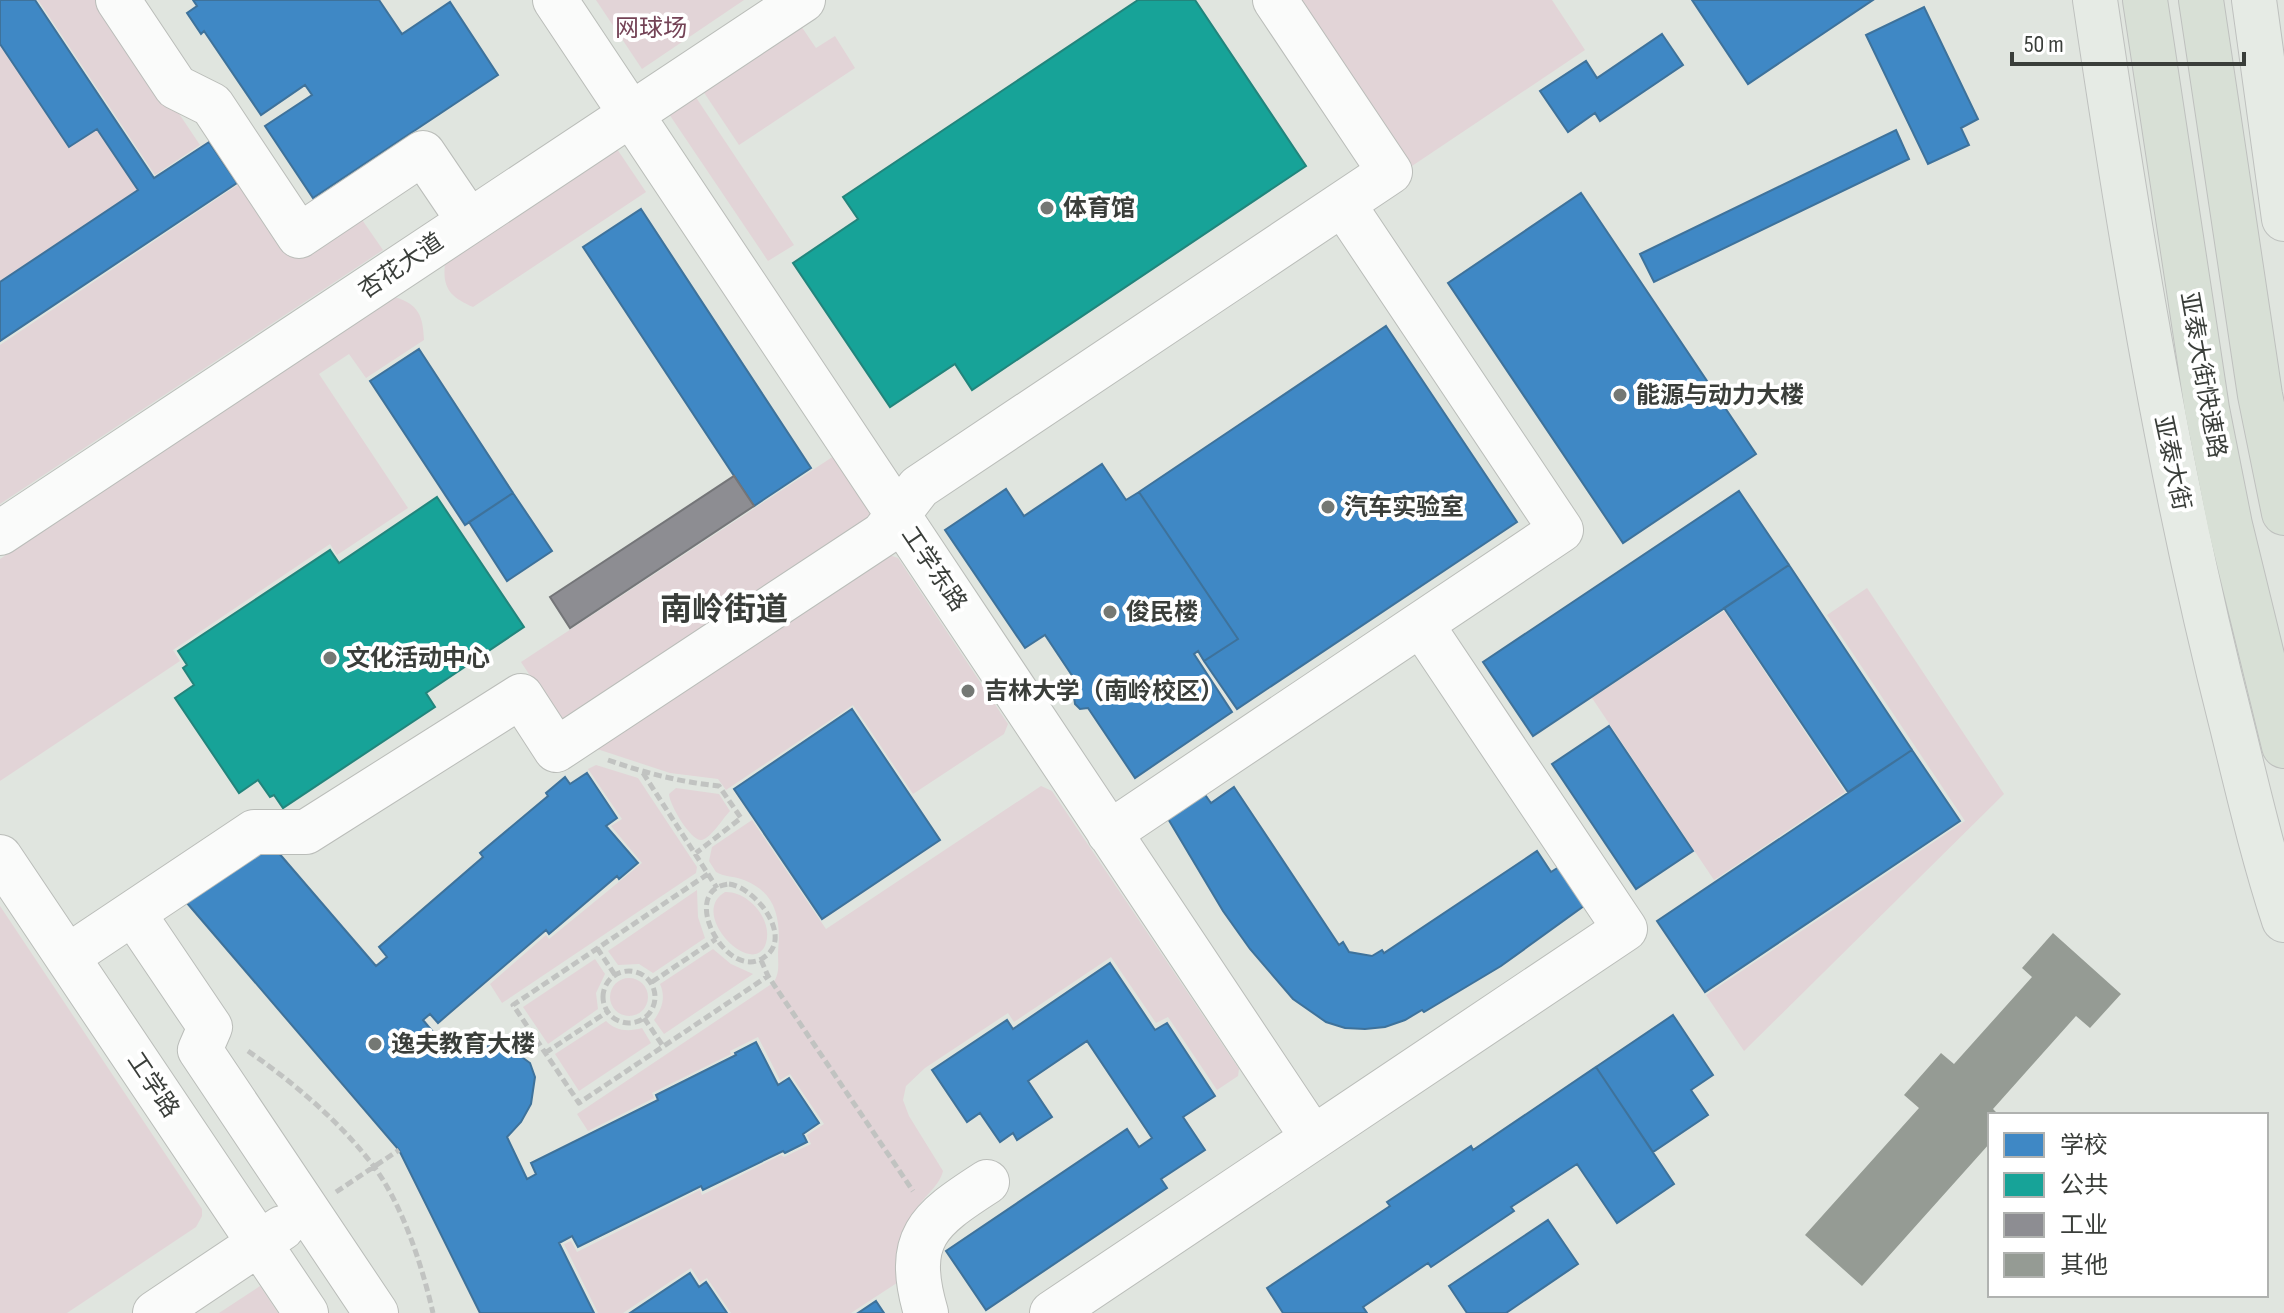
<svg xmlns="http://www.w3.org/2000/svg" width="2284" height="1313" viewBox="0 0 2284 1313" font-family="'Sofia Sans Condensed','Noto Sans SC',sans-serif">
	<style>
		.green { fill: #e2d4d7 }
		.schools { fill: #3f88c5; stroke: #3e729b; stroke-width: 2 }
		.public { fill: #17a398; stroke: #22857c; stroke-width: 2 }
		.industry { fill: #8d8d92; stroke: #747578; stroke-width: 2 }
		.building { fill: #959b94 }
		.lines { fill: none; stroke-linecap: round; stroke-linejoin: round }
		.minor-casing { stroke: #babdb9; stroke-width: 46 }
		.major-casing { stroke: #bec0be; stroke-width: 46 }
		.highway-casing { stroke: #bec0be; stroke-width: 46 }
		.path { stroke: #c1c3c1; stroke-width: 5; stroke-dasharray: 8 4; stroke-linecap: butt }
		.minor { stroke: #fafbfa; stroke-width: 44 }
		.major { stroke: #e6ebe5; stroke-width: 44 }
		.highway { stroke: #d8e0d6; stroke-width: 44 }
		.poi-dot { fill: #747874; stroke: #fff; stroke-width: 3 }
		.labels { text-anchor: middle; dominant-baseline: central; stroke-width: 8; stroke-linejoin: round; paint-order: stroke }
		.park-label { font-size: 24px; fill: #744356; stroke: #fff }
		.poi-label { font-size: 24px; font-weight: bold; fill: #3a3e3a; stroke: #fff; text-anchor: start }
		.street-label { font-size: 24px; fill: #3a3e3a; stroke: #fff }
		.district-label { font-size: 32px; font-weight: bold; fill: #3a3e3a; stroke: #fff }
	</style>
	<rect width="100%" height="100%" fill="#e0e5df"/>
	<path class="green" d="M 38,0 L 103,0 L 200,145 L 155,175 Z
		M 596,0 L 744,0 L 642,69 Z
		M 1296,0 L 1552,0 L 1585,50 L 1409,168 Z
		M 801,26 L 816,48 L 835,36 L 855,68 L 739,145 L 703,91 Z
		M 0,44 L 69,147 L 97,129 L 138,190 L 0,282 Z
		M 695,96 L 794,245 L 768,261 L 669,114 Z
		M 617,149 L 646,192 L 473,307 C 451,297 442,289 445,263 Z
		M 248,178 L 296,251 L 356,211 L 383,250 L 0,504 L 0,345 Z
		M 394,297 C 419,304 423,316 424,340 L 366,378 L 349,354 L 319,374 L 408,508 L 337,555 L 330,544 L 173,650 L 180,661 L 0,781 L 0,559 Z
		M 837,454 L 874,515 L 562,724 L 521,662 Z
		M 889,555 L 898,558 L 1008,724 L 1004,734 L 913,794 L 853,705 L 726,790 L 718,779 L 670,773 L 594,748 Z
		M 1867,588 L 2004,794 L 1744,1051 L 1706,995 L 1965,821 L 1827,615 Z
		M 1724,611 L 1845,792 L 1714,880 L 1592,698 Z
		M 596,765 L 638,778 L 697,867 L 696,873 L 502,1003 L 490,984 L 546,935 L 549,939 L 642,863 L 611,826 L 622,819 L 588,769 Z
		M 1041,786 L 1052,791 L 1239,1069 L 1238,1076 L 1217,1090 L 1168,1017 L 1156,1023 L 1111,957 L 1014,1022 L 1008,1013 L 925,1068 L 906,1086 L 903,1100 L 909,1116 L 943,1171 C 939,1188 920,1198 914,1215 C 908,1232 910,1256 909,1275 L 851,1313 L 731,1313 L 707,1278 L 700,1282 L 691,1268 L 623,1313 L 598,1313 L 564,1244 L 571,1241 L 577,1252 L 700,1190 L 702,1195 L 781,1155 L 784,1157 L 811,1144 L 807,1135 L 824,1124 L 790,1074 L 780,1080 L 758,1037 L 730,1051 L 731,1054 L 652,1093 L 654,1098 L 588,1131 L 577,1114 L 773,983 C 780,974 778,964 778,952 C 781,920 777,891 741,879 C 732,876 724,877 716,872 L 709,861 L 712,847 L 752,820 L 826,929 Z
		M 676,788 L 719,794 L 730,811 C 723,818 712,837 702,840 C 691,842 669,804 669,794 Z
		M 697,890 L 698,917 L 705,938 L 653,973 L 639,964 L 618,965 L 608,951 Z
		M 725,892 C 748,891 773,919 766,943 C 754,981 687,914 725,892 Z
		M 0,906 L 202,1209 L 202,1216 L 196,1227 L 67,1313 L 0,1313 Z
		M 713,949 L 731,964 L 753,974 L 664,1034 L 654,1020 C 662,1009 666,997 660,984 Z
		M 595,959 L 605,974 L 596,993 L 598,1009 L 548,1044 L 523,1007 Z
		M610 997a19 19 0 1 1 38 0a19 19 0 1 1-38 0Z
		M 606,1021 C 616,1031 628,1032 642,1028 L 651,1043 L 579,1091 L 555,1054 Z
		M 260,1286 L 278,1313 L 219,1313 Z"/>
	<path class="schools" d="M 0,0 L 35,0 L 154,178 L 209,142 L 237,183 L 0,341 L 0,282 L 138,190 L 97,129 L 69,147 L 0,44 Z
		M 193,0 L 379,0 L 402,34 L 450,2 L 498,75 L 313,198 L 265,126 L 312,95 L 305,85 L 261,115 L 204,31 L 201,34 L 187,13 L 197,6 Z
		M 1692,0 L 1873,0 L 1748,84 Z
		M 1924,7 L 1978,119 L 1961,128 L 1969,145 L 1928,164 L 1866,35 Z
		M 1662,34 L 1683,65 L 1600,121 L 1595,113 L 1568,132 L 1540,91 L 1586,61 L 1597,78 Z
		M 1896,130 L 1909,159 L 1654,282 L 1640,254 Z
		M 1581,193 L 1756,454 L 1623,543 L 1448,283 Z
		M 641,209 L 811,468 L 754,506 L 583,247 Z
		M 1386,326 L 1517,522 L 1237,709 L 1204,661 L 1238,639 L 1139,492 Z
		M 419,349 L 513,493 L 465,525 L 370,381 Z
		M 1102,464 L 1126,500 L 1139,492 L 1238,639 L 1204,661 L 1198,651 L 1194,654 L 1232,712 L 1135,778 L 1088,708 L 1080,709 L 1075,704 L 1074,696 L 1081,689 L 1045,635 L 1025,648 L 945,530 L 1006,489 L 1024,516 Z
		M 1739,491 L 1789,565 L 1533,736 L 1483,662 Z
		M 513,493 L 552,551 L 507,581 L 469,522 Z
		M 1789,565 L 1912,750 L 1848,792 L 1724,608 Z
		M 852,709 L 940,840 L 822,919 L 734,789 Z
		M 1609,726 L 1693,851 L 1636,889 L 1552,764 Z
		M 1912,750 L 1960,821 L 1705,992 L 1657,921 Z
		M 587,773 L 617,818 L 606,826 L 638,863 L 619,879 L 617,876 L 549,934 L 546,930 L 438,1023 L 430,1014 L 423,1020 L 453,1056 L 472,1048 L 492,1046 L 511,1049 L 530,1063 L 535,1077 L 531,1104 L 521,1122 L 507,1137 L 527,1179 L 536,1174 L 531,1163 L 658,1100 L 656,1095 L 736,1055 L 735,1053 L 756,1042 L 778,1085 L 789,1078 L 819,1123 L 803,1134 L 807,1142 L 785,1153 L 783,1151 L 703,1190 L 701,1186 L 578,1247 L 572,1236 L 559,1243 L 594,1313 L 480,1313 L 399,1150 L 187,903 L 265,837 L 376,966 L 387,957 L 379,947 L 483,857 L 480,853 L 548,796 L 546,793 L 565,777 L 570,784 Z
		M 1234,787 L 1339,945 L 1343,942 L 1349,952 L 1372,956 L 1382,950 L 1384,953 L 1537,851 L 1551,872 L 1562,865 L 1588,903 L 1501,966 L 1424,1012 L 1422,1010 L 1405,1020 L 1385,1027 L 1365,1029 L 1345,1028 L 1326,1022 L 1293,999 L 1250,949 L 1223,911 L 1167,817 L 1203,792 L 1211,803 Z
		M 1110,963 L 1155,1030 L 1167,1023 L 1215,1096 L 1183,1117 L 1205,1150 L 1161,1179 L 1167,1188 L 986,1310 L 946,1251 L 1127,1129 L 1139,1147 L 1152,1138 L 1087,1041 L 1028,1081 L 1052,1117 L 1017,1140 L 1013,1133 L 1000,1142 L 980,1113 L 967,1122 L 932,1070 L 1007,1020 L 1013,1029 Z
		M 1673,1015 L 1713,1075 L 1691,1090 L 1708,1115 L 1653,1152 L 1596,1067 Z
		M 1596,1067 L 1674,1184 L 1617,1223 L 1577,1164 L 1511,1207 L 1514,1211 L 1431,1267 L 1428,1263 L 1363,1307 L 1367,1313 L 1283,1313 L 1267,1288 L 1390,1206 L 1387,1202 L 1471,1146 L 1473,1150 Z
		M 1548,1220 L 1578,1264 L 1506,1313 L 1467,1313 L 1449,1286 Z
		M 690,1273 L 699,1287 L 706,1282 L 727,1313 L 630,1313 Z
		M 876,1301 L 884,1313 L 858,1313 Z"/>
	<path class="public" d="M 1138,0 L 1195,0 L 1306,166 L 972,390 L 955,364 L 890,407 L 793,263 L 858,219 L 843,197 Z
		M 437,497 L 524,627 L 426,693 L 435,707 L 283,808 L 274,795 L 270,797 L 258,780 L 239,793 L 175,698 L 194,685 L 183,668 L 187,665 L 178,651 L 330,550 L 339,563 Z"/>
	<path class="industry" d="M 734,476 L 754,506 L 570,628 L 550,597 Z"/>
	<path class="building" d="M 2053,933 L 2121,994 L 2090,1028 L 2076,1016 L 1993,1109 L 1999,1115 L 1990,1115 L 1990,1143 L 1862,1286 L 1805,1235 L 1919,1108 L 1904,1095 L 1941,1053 L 1954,1064 L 2032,977 L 2022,968 Z"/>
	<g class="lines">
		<g class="minor-casing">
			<path id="minor" d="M 118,0 L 176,87 L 212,105 L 299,236 L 423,153 L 469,221
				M 555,0 L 1313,1138
				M 0,533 L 803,0
				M 1109,833 L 1561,530 L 1343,204
				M 0,857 L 306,1313
				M 133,913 L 210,1027 L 200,1050 L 376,1313
				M 67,957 L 254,832 L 306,832 L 521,696 L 556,750 L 883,534 L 919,487 L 1390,172 L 1275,0
				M 155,1313 L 282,1228
				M 926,1313 C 904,1238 928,1220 987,1182
				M 1052,1313 L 1625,929 L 1421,624"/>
		</g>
		<g class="major-casing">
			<path id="major" d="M 2095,0 C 2131,244 2171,487 2232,726 C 2248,791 2263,856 2284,920
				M 2254,0 L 2284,219"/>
		</g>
		<g class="highway-casing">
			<path id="highway" d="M 2145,0 L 2207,409 L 2230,525 L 2284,746
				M 2201,0 L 2260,395 L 2284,513"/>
		</g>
		<path class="path" d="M 608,760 C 645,773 680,782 719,786 L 741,818 L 696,853
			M 643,773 L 717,888
			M 708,874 L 513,1005 L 579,1103 L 768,976
			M 729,884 C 757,888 795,939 763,958 C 726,982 677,889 729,884 Z
			M 597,948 L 615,975
			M 761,960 L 768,976 L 913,1191
			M603 997a26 26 0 1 1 52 0a26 26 0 1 1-52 0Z
			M 652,982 L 716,939
			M 644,1018 L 663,1046
			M 248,1051 C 294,1083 338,1120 372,1164 C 402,1203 422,1265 433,1313
			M 545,1053 L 607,1012
			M 336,1192 L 399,1150"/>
		<use href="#minor" class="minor"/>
		<use href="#major" class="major"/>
		<use href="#highway" class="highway"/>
	</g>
	<g class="poi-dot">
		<circle cx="1047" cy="208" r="8"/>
		<circle cx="1620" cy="395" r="8"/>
		<circle cx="1328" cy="507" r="8"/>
		<circle cx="1110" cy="612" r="8"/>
		<circle cx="330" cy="658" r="8"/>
		<circle cx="968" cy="691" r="8"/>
		<circle cx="375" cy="1044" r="8"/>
	</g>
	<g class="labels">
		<g class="park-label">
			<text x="651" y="28">网球场</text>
		</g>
		<g class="poi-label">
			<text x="1063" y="208">体育馆</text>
			<text x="1636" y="395">能源与动力大楼</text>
			<text x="1344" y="507">汽车实验室</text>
			<text x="1126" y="612">俊民楼</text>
			<text x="346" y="658">文化活动中心</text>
			<text x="984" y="691">吉林大学（南岭校区）</text>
			<text x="391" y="1044">逸夫教育大楼</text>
		</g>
		<g class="street-label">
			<text transform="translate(401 266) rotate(-34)">杏花大道</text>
			<text transform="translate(2203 375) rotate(80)">亚泰大街快速路</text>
			<text transform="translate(2172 463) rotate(78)">亚泰大街</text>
			<text transform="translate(934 569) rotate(56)">工学东路</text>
			<text transform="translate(153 1085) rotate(56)">工学路</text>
		</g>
		<g class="district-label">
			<text x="724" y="610">南岭街道</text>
		</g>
	</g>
	<rect x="1988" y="1113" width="280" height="184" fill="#ffffff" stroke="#b0b2b0" stroke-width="2"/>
	<rect x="2004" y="1133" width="40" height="24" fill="#3f88c5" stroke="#b0b2b0" stroke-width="2"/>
	<text x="2060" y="1153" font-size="24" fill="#3a3e3a">学校</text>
	<rect x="2004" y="1173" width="40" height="24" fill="#17a398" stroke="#b0b2b0" stroke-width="2"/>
	<text x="2060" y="1193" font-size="24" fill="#3a3e3a">公共</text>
	<rect x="2004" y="1213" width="40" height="24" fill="#8d8d92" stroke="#b0b2b0" stroke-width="2"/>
	<text x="2060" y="1233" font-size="24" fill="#3a3e3a">工业</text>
	<rect x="2004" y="1253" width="40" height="24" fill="#959b94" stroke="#b0b2b0" stroke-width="2"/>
	<text x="2060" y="1273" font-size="24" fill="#3a3e3a">其他</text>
	<path d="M2012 52v12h232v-12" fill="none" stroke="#3a3e3a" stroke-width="4"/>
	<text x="2024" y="52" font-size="24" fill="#3a3e3a" stroke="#ffffff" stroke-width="6" paint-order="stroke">50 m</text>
</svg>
